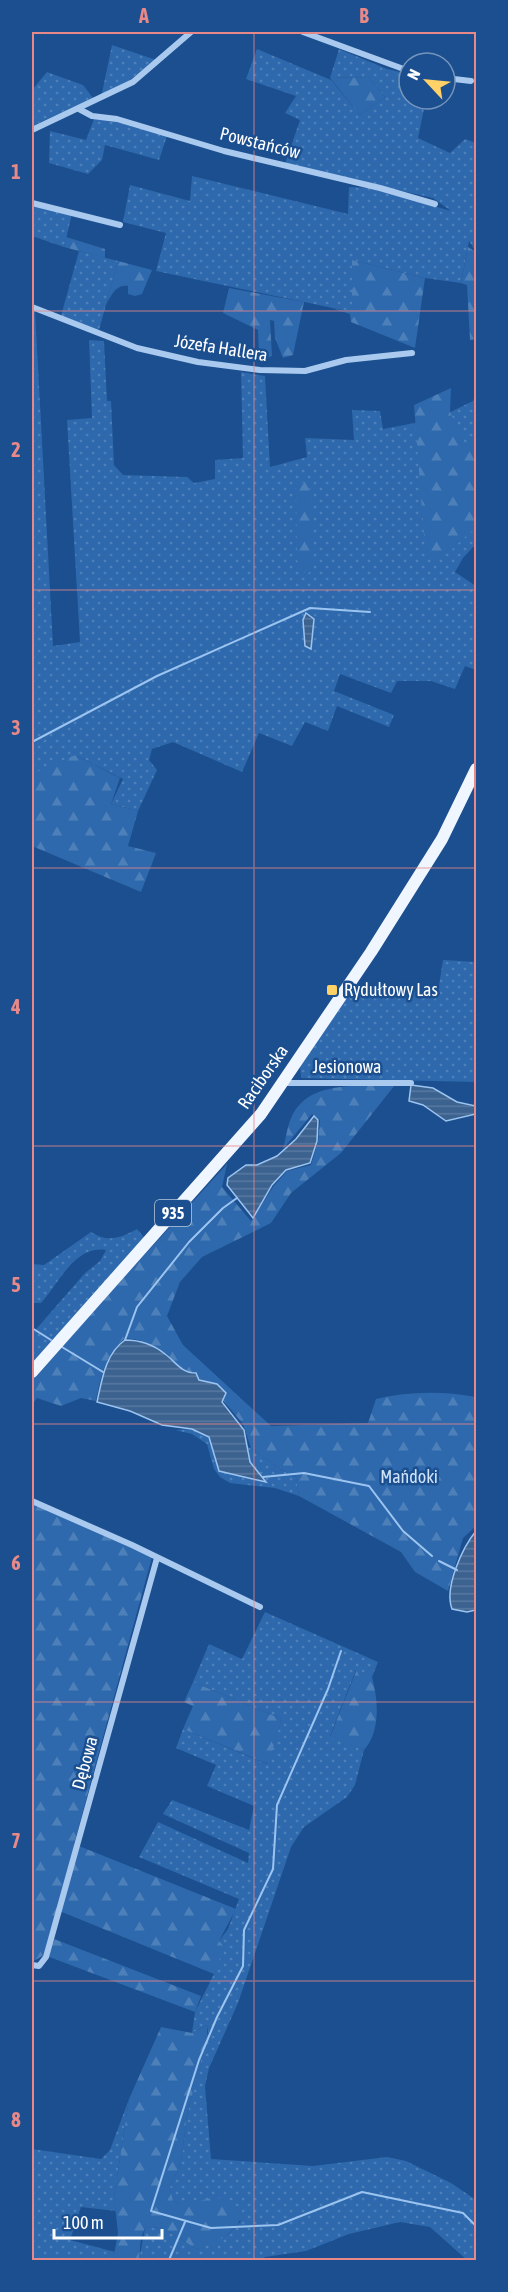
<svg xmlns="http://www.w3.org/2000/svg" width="508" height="2292" font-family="'Asap Condensed',sans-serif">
<defs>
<pattern id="grass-dots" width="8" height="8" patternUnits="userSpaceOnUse" patternTransform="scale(1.5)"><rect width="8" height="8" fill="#2e69ad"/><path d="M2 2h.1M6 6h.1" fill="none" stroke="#4d80b9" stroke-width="1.8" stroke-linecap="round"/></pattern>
<pattern id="forest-firs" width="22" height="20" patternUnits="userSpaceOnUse" patternTransform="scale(1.5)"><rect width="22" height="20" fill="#2e69ad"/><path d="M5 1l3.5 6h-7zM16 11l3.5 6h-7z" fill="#4d80b9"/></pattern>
<pattern id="water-rules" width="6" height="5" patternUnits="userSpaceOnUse" patternTransform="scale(1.5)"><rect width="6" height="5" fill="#3c6290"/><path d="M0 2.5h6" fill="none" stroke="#597aa1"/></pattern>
</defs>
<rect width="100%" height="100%" fill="#1b4f8f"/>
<g fill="url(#grass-dots)">
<polygon points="112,45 156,60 131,79 95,99 102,93"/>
<polygon points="257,49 331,80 360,115 385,97 368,77 330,78 339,49 387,69 409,74 409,99 426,99 418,138 450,153 465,139 476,143 476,252 469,241 461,283 425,278 352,260 352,312 156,271 166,233 123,222 130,185 190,201 192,176 348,214 349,187 371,188 451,211 433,198 285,164 300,120 285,113 296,96 246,79"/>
<polygon points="47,72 83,85 93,98 32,126 32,90"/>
<polygon points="94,119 116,121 167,136 159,160 105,145 102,160 88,174 49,163 50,131 86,140"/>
<polygon points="32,205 72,214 64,247 32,236"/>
<polygon points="79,251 118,261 99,330 61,316"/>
<polygon points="32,310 35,311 53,646 80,642 67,420 92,418 89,340 104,341 107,401 111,401 114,465 123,475 187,477 194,483 215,479 215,460 243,458 241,372 265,376 270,467 307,457 305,438 354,440 352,410 380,411 383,429 415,423 426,424 473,401 476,393 476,544 463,558 455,572 476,586 476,670 465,666 455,689 431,681 397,681 391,693 340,674 334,691 394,715 389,727 337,706 328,731 305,722 292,746 259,733 242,772 173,742 152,749 149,760 157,770 138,811 111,804 123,779 75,755 32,780"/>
<polygon points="443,960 476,962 476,1082 301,1078 300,1067 354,986 438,992"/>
<path d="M137,1229L148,1242L32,1372V1334L85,1273L100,1261L106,1250C75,1245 59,1283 41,1303H32V1264L44,1265L91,1232C108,1243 120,1238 137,1229Z"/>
<polygon points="192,1429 209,1437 219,1471 265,1481 250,1462 248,1447 251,1448 280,1469 296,1477 299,1496 275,1488 230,1483 220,1477 214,1469 207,1444 192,1434 175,1430"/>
<path d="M265,1612L378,1662L372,1677L356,1670L330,1736L364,1750L355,1785L347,1797L304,1827L291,1847L238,2003L209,2068L205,2086L211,2159L313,2166L387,2157L406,2161L451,2183L476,2200V2260H467L430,2227L400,2222L349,2234L306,2251L265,2257L262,2260H139L145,2228C160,2223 182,2240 196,2249L229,2234L241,2221L177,2203L173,2201L170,2187L181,2163L187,2115L208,2032L207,2025L192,2033L195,2012L214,1974L219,1941L228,1929L239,1899L139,1857L158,1822L248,1863L249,1853L163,1814L172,1800L249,1830L254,1806L207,1786L216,1765L176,1748L183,1729L267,1764L282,1719L193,1682L209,1644L242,1659Z"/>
<polygon points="129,2099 114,2197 116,2211 81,2207 70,2240 115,2252 113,2260 32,2260 32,2149 101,2159 110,2150"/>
</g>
<g fill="url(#forest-firs)">
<polygon points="368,77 385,97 360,115 330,78"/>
<polygon points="66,237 105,249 105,258 64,247"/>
<polygon points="468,247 476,252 476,339 470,340 467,285 461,283"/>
<polygon points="352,260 425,278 415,348 351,322 350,314 334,309 352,312"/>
<path d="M118,261L152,270L142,294L135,296L128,294V286C116,284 112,295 106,304Z"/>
<polygon points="229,288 304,302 293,355 283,358 275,338 274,321 270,320 272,356 267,358 259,356 258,330 223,313"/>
<polygon points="451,388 450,412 466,445 476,445 476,527 449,552 426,561 414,405"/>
<polygon points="309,481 314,564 308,574 302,571 297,560 296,484"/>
<polygon points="75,755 120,778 111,804 138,811 128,846 156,853 141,892 32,846 32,774"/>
<path d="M395,1085L341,1153L291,1193L271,1223L202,1257L180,1282L167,1316L183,1345L271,1426L368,1423L376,1399C408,1391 444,1391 476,1397V1526L463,1538L448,1591L415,1572L401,1552L299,1496L296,1477L280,1469L251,1448L243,1424L222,1399L227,1393C215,1380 211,1386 198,1380C169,1364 166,1342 125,1338C105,1355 101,1376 96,1401L81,1398L61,1406L37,1398L32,1405V1379L227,1164L222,1187L251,1221L273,1187L287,1171L311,1165L318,1141L320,1120L312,1114L283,1149C286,1139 287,1126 292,1116C310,1079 360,1087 395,1085Z"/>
<polygon points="32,1503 152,1557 74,1844 236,1909 219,1941 224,1947 214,1974 57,1910 49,1937 201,1996 195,2012 44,1955 32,1962"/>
<path d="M357,1669L372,1677C378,1700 381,1731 364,1750L330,1737Z"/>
<polygon points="193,1682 282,1719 268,1764 183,1729 193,1706 184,1702"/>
<path d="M207,2025V2038L187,2115L181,2163L170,2187L173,2201C196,2213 210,2182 242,2210C240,2233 216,2243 196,2249C182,2240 160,2223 145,2228L141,2238L139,2260H113L118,2233L114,2197L129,2099L161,2027L192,2033Z"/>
</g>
<g fill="url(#water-rules)" stroke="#9cc4f0" stroke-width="1.5">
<polygon points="306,613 314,619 311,649 305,646 303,620"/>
<polygon points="411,1085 433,1088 457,1102 476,1106 476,1114 446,1121 423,1105 409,1101"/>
<polygon points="314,1116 318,1120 317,1141 310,1163 286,1170 272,1185 253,1218 227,1185 228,1178 246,1165 257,1165 277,1156 296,1139"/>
<path d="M125,1340C139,1340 154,1345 165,1354C176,1362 181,1373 196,1373L199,1380L217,1384L226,1393L222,1402L244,1430L250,1462L266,1482L219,1471L209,1437L192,1429L162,1425L130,1411L97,1402C102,1380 105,1354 125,1340Z"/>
<path d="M476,1531V1610L467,1612L452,1609C444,1588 462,1548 476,1531Z"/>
</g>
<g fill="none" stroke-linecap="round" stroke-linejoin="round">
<g stroke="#9cc4f0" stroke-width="2">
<polyline points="32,742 157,676 310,608 370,612"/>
<polyline points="32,1328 51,1340"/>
<polyline points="125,1340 137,1307 189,1242 223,1208 237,1198"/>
<polyline points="62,1347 103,1372"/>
<polyline points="263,1477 304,1473 369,1486 403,1531 432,1556"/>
<polyline points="439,1561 457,1570"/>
<polyline points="341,1651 328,1689 277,1805 273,1869 244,1930 243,1966 217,2017 199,2060 151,2211 211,2228 278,2225 362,2192 463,2213 476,2226"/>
<polyline points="169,2260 185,2222"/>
</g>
<g stroke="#a9c9ee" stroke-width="6">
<polyline points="303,32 409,71"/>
<polyline points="445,78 471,81"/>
<polyline points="79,109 92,116 117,119 224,151 380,188 435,204"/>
<polyline points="32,130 133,82 191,32"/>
<polyline points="32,203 120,225"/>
<polyline points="32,307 137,348 198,362 260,370 305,371 346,360 412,353"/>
<polyline points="283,1083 411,1083"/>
<polyline points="32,1501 132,1545 260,1607"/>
<polyline points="32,1965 39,1966 46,1957 157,1558"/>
</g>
<polyline stroke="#f0f6ff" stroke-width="12" points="32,1372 261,1114 371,952 442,839 476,769"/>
</g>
<path fill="none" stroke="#e88989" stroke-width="1.5" stroke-opacity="0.55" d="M254,32V2260M32,311H476M32,590H476M32,868H476M32,1146H476M32,1424H476M32,1702H476M32,1981H476"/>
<rect fill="#ffd166" stroke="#1b4f8f" stroke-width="2" x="326" y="984" width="12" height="12" rx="3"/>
<g text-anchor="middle" stroke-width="5" stroke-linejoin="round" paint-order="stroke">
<rect fill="#1b4f8f" stroke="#bbcadd" stroke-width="1.5" x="155" y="1200" width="36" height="26" rx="4.5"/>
<g font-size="16" font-weight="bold" fill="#fff">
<text x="173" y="1219">935</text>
</g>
<g font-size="18" fill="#fff" stroke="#1b4f8f">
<text transform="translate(260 143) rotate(14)" y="6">Powstańców</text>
<text transform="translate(221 348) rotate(9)" y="6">Józefa Hallera</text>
<text x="347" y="1073">Jesionowa</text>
<text transform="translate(263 1077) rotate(-55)" y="6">Raciborska</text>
<text transform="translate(85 1763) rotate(-75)" y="6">Dębowa</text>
</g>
<g font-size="18" fill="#fff" stroke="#1b4f8f" text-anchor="start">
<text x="344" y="996">Rydułtowy Las</text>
</g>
<g font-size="18" fill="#cfe3fa" stroke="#1b4f8f">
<text x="409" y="1483">Mańdoki</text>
</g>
</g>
<rect width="508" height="2292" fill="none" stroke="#1b4f8f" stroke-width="66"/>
<g transform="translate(427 81) rotate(296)"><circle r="28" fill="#1b4f8f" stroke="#7695bc" stroke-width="1.5"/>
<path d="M0-4.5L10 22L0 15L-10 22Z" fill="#ffd166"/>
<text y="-9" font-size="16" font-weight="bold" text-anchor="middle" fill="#ffffff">N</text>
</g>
<path d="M54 2229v9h108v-9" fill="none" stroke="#ffffff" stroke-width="3"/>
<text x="63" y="2229" font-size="18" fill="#ffffff" stroke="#1b4f8f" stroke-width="4.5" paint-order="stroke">100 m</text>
<rect x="33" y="33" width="442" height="2226" fill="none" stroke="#e88989" stroke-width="2"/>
<g font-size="20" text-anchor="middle" font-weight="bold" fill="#e88989">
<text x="144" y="23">A</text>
<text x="364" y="23">B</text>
<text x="16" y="179">1</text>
<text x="16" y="457">2</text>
<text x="16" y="735">3</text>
<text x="16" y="1014">4</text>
<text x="16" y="1292">5</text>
<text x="16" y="1570">6</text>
<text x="16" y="1848">7</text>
<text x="16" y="2127">8</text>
</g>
</svg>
